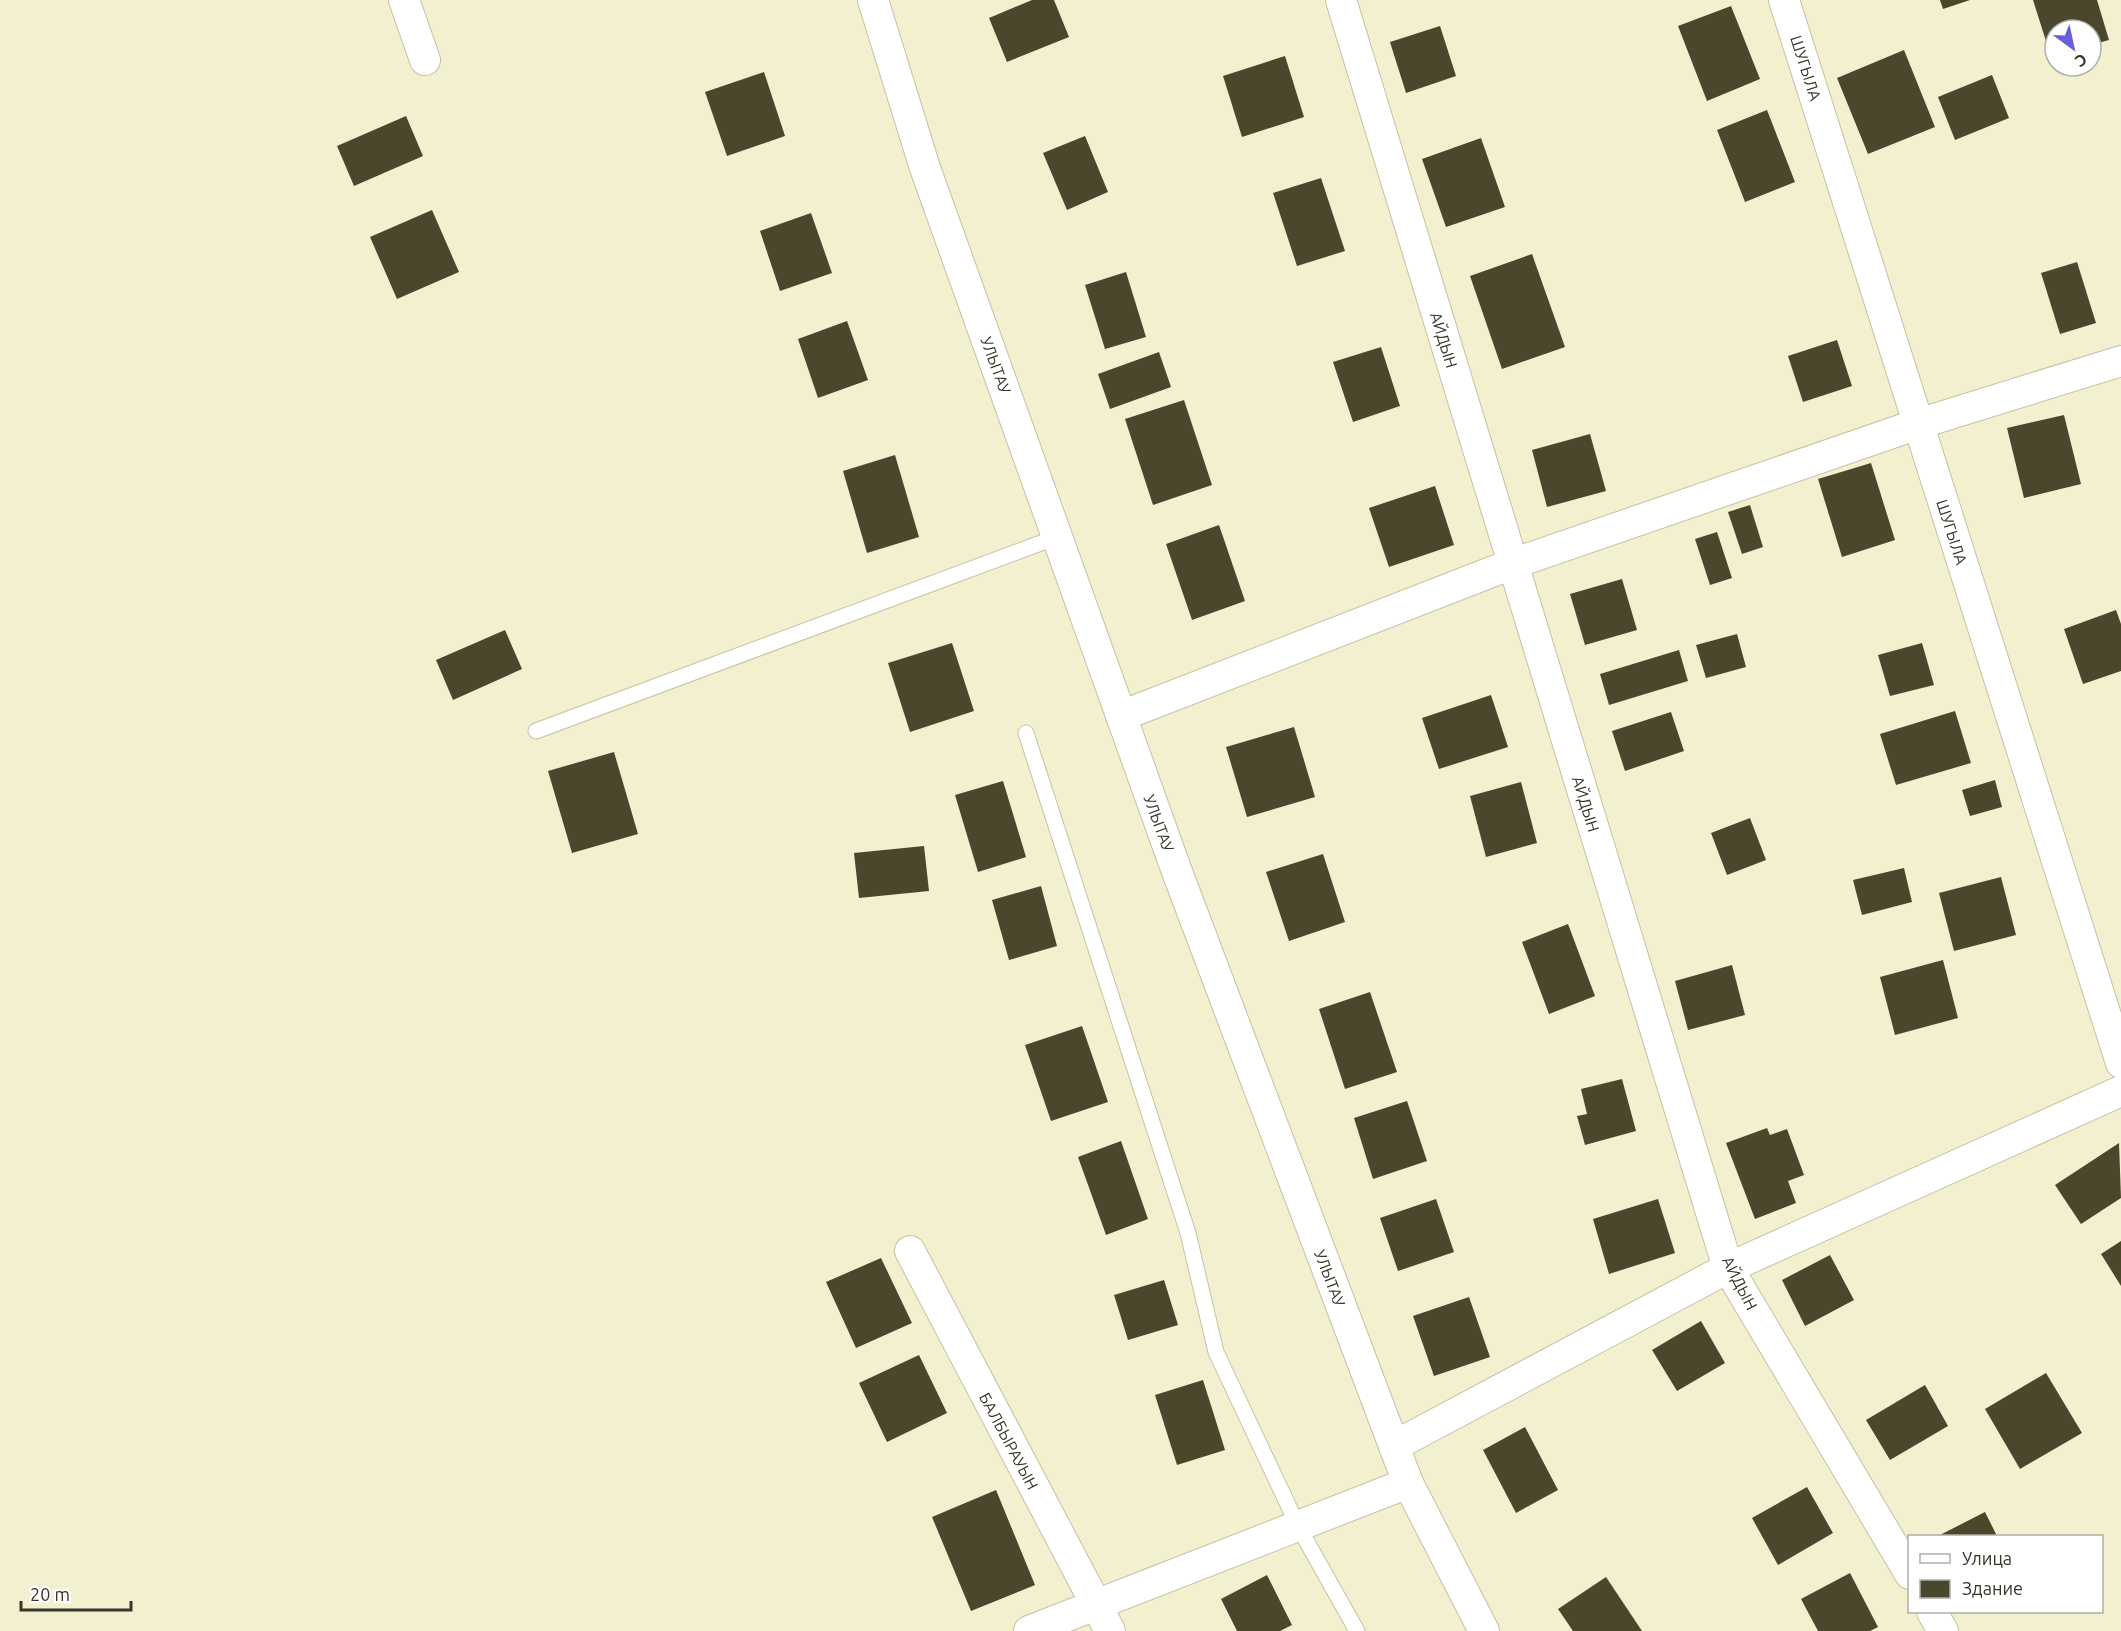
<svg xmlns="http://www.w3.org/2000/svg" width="2121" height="1631" font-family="Ubuntu,sans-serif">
<rect width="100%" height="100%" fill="#f3f0d0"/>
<g fill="#4a472c">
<polygon points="1032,0 1054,0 1069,37 1007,62 989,18"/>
<polygon points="1940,0 1970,0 1943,9"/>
<polygon points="2033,0 2097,0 2109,40 2091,45 2091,30 2055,30 2055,56 2051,57"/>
<polygon points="1731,6 1760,79 1707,101 1678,26"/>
<polygon points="1440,26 1456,76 1406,93 1390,42"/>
<polygon points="1904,50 1935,127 1868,154 1837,78"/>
<polygon points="1285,56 1304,117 1242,137 1223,76"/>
<polygon points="764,72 785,136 727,156 705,92"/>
<polygon points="1992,75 2009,118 1955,140 1938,97"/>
<polygon points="1767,110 1795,182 1745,202 1717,130"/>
<polygon points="406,116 423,156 354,186 337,146"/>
<polygon points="1085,136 1108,192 1067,210 1043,153"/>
<polygon points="1481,138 1505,207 1446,227 1422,159"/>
<polygon points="1321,178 1345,251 1297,266 1273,193"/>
<polygon points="432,210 459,272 397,299 370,237"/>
<polygon points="811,213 832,273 780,291 760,231"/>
<polygon points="1532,254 1565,347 1502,369 1470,276"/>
<polygon points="2077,262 2096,323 2060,334 2041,273"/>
<polygon points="1126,272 1146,337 1105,349 1085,285"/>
<polygon points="847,321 868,380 818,398 798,339"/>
<polygon points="1837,340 1852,386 1803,402 1788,356"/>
<polygon points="1381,347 1400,406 1353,422 1333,362"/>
<polygon points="1159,352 1171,387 1110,409 1098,374"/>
<polygon points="1184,400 1212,485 1153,505 1125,419"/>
<polygon points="2064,415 2081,484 2024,498 2007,428"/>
<polygon points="1590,434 1606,491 1547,507 1532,450"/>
<polygon points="895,455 919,537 867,553 843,471"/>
<polygon points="1871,463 1895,540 1842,557 1818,479"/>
<polygon points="1435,486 1454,545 1389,567 1369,508"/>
<polygon points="1750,505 1763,547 1742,554 1728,512"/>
<polygon points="1219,525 1245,601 1192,620 1166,544"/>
<polygon points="1717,532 1732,578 1710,585 1695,539"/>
<polygon points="1622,579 1637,630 1585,645 1570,594"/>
<polygon points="2116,610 2121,624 2121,671 2083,684 2064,629"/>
<polygon points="505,630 522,669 453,700 436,660"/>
<polygon points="1737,634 1746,667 1706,678 1696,645"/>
<polygon points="952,643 974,711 910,732 888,663"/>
<polygon points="1922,643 1934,685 1890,696 1878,655"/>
<polygon points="1679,650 1688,681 1609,705 1600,674"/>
<polygon points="1491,695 1508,747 1439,769 1422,718"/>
<polygon points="1955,711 1971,763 1896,785 1880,734"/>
<polygon points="1671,712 1684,751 1625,771 1612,731"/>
<polygon points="1294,727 1315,797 1247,817 1226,747"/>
<polygon points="614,752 638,834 572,853 548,771"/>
<polygon points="1995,780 2002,807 1970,816 1962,790"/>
<polygon points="1003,781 1026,857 978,872 955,795"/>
<polygon points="1521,782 1537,843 1486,857 1470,796"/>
<polygon points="1750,818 1766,860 1727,875 1711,833"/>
<polygon points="924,846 929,891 859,898 854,853"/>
<polygon points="1323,854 1345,922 1289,941 1266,872"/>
<polygon points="1904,868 1912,902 1862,915 1853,880"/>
<polygon points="2001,877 2016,935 1954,951 1939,893"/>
<polygon points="1041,886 1057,946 1009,960 992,900"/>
<polygon points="1568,924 1595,996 1549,1014 1522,942"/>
<polygon points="1943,960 1958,1018 1895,1035 1880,977"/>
<polygon points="1732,965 1745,1015 1688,1030 1675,981"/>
<polygon points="1370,992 1397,1072 1345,1089 1319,1009"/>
<polygon points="1082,1026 1108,1102 1051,1121 1025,1045"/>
<polygon points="1622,1079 1636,1131 1585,1145 1577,1116 1587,1114 1581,1089"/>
<polygon points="1407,1101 1427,1161 1373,1179 1354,1118"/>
<polygon points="1767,1128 1770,1135 1787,1129 1804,1175 1788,1181 1796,1203 1755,1219 1726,1143"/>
<polygon points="1121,1141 1148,1219 1106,1235 1078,1157"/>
<polygon points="2119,1143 2121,1198 2081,1224 2055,1185"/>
<polygon points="1436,1199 1454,1252 1398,1271 1380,1218"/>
<polygon points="1658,1199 1675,1253 1609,1274 1593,1219"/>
<polygon points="2121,1241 2121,1286 2101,1254"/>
<polygon points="1830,1255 1854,1300 1805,1326 1782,1280"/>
<polygon points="881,1258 912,1323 856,1348 826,1282"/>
<polygon points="1164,1280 1178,1325 1128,1340 1114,1295"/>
<polygon points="1469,1297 1490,1357 1434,1376 1413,1316"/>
<polygon points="1701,1321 1725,1363 1677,1391 1652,1350"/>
<polygon points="919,1355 947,1413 887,1442 859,1383"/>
<polygon points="2046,1373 2082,1433 2020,1469 1985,1409"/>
<polygon points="1203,1380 1225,1450 1177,1465 1155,1395"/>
<polygon points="1925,1385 1948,1426 1890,1460 1866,1420"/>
<polygon points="1525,1427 1558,1490 1516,1513 1483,1450"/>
<polygon points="1807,1487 1833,1533 1778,1565 1752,1518"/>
<polygon points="996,1490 1035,1585 971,1611 932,1517"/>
<polygon points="1985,1512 1997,1536 1938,1536"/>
<polygon points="1850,1573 1878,1627 1870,1631 1818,1631 1801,1599"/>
<polygon points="1267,1575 1292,1625 1280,1631 1237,1631 1221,1599"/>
<polygon points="1606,1577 1642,1631 1573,1631 1558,1609"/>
</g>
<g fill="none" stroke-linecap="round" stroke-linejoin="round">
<defs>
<g id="lane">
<polyline points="536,731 1057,537"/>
<polyline points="1026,733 1188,1233 1216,1352 1298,1526 1357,1631"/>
</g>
<g id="street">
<polyline points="404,0 425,60"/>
<polyline points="873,0 925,168 1176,869 1408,1483 1484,1631"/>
<polyline points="1341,0 1728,1268 1910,1574"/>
<polyline points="1784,0 2121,1063"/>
<polyline points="1121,716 1512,564 1918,424 2121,361"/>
<polyline points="910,1251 1110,1631"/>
<polyline points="1394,1446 1728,1268 2121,1091"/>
<polyline points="1932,1612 1943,1631"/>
<polyline points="1029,1631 1408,1483"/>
</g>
</defs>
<use href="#lane" stroke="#c5c1a3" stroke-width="17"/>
<use href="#street" stroke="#c5c1a3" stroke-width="32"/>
<use href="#lane" stroke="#fff" stroke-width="15"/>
<use href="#street" stroke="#fff" stroke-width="30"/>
</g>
<g text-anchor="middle" stroke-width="6" stroke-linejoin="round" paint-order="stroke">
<g font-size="16" fill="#373629" stroke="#fff">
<text transform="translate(1806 68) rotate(72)" y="6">ШУГЫЛА</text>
<text transform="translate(1444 340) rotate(73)" y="6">АЙДЫН</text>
<text transform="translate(996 365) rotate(70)" y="6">УЛЫТАУ</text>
<text transform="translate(1952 532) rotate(72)" y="6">ШУГЫЛА</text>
<text transform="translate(1586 804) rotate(73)" y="6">АЙДЫН</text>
<text transform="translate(1159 823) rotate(70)" y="6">УЛЫТАУ</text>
<text transform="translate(1330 1278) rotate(69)" y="6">УЛЫТАУ</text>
<text transform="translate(1740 1283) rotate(63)" y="6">АЙДЫН</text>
<text transform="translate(1009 1441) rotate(62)" y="6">БАЛБЫРАУЫН</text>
</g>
</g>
<rect x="1908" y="1535" width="195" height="78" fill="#ffffff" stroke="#afafa9" stroke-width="1.5"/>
<rect x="1920" y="1554" width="30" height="9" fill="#ffffff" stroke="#afafa9" stroke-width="1.5"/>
<text x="1962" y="1565" font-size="18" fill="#373629">Улица</text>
<rect x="1920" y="1580" width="30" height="18" fill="#4a472c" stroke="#afafa9" stroke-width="1.5"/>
<text x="1962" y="1595" font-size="18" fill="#373629">Здание</text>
<g transform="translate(2073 48) rotate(147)"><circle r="28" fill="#ffffff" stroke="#afafa9" stroke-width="1.5"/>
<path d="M0-4.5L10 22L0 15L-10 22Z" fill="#6860d9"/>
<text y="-9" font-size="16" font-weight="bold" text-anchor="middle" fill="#373629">С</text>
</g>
<path d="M21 1601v9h110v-9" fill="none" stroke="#373629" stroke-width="3"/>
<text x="30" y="1601" font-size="18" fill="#373629" stroke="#ffffff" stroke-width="4.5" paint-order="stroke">20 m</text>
</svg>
